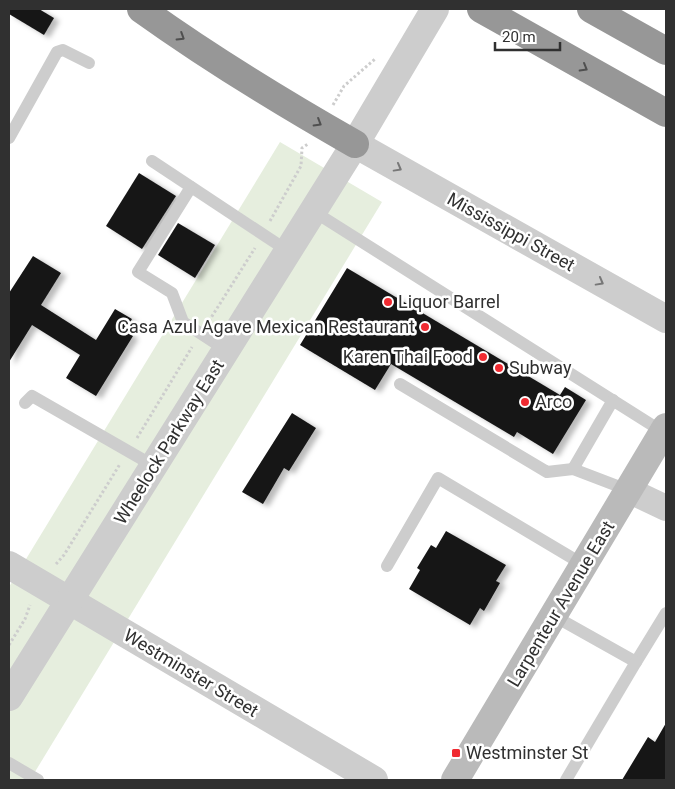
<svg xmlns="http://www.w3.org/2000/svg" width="675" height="789" font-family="Roboto,sans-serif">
<defs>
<filter id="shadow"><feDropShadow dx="5.5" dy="3" stdDeviation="2.5" flood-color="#0004"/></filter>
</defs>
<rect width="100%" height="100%" fill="#fff"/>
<polygon fill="#e6eede" points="280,142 382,202 30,780 9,780 9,587"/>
<g fill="#171717" filter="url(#shadow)">
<polygon points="9,9 39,9 54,18 44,35 9,14"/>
<polygon points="139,173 176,196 142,249 106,226"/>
<polygon points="178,223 215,245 195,278 158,255"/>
<polygon points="33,256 61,273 41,305 96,340 115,309 132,319 125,330 133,336 96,396 66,378 80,355 32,325 9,362 9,293"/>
<polygon points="347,268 560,395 565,387 586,400 553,454 517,432 514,437 391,364 375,390 300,345"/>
<polygon points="292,413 316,428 289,471 284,468 263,504 242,492"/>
<polygon points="446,531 506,565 496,581 500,583 484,611 480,608 470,625 409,589 420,570 417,568 431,545 436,548"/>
<polygon points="666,723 666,780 622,780 648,737 655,742"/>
</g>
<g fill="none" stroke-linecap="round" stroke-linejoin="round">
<g stroke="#cdcdcd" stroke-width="3" stroke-dasharray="2.5 2.5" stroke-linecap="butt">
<polyline points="333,105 344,86 375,59"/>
<polyline points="270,221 301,166 302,148 308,144"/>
<polyline points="209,321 255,248"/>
<polyline points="137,438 192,347"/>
<polyline points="56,564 64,555 120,464"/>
<polyline points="9,645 25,619 30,605"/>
</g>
<g stroke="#cdcdcd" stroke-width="12">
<polyline points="9,138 57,52 63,50 89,63"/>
<polyline points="152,161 288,251"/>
<polyline points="191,187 138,272 172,293 183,322 226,350"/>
<polyline points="313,211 663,432"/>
<polyline points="400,384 547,472 573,469 628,490"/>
<polyline points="25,403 32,396 154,466"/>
<polyline points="573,469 613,400"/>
<polyline points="387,566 438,478 584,565"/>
<polyline points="554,616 636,662 666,613"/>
<polyline points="9,763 38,780"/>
<polyline points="566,780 636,662"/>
</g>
<polyline stroke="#cdcdcd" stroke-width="26" points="628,490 666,508"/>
<g stroke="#cdcdcd" stroke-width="28">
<polyline points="355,144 666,319"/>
<polyline points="9,565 374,780"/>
<polyline points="9,697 355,144 435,9"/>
</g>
<polyline stroke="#bababa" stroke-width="28" points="455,780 666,427"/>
<g stroke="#979797" stroke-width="28">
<path d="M141,9C208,57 283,103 355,144"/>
<polyline points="481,9 666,113"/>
<polyline points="591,9 666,51"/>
</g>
</g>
<defs><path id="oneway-chevron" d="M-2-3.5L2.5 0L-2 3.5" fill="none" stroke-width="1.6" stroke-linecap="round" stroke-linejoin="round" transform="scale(1.25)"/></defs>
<g stroke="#4f4f4f">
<use href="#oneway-chevron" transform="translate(181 37) rotate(32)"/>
<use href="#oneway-chevron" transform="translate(584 68) rotate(30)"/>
<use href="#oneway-chevron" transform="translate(318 123) rotate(31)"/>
</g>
<g stroke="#777">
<use href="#oneway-chevron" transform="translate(398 168) rotate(29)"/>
<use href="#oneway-chevron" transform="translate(600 282) rotate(29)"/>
</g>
<g fill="#f02a31" stroke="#fff" stroke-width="2">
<circle cx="388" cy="302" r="5"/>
<circle cx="425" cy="327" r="5"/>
<circle cx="483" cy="357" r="5"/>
<circle cx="499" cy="368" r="5"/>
<circle cx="525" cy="402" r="5"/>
<rect x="451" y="748" width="10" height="10" rx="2.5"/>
</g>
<g text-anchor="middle" stroke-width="5" stroke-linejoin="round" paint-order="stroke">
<g font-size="18" fill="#303030" stroke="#fff">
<text transform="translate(511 232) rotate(29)" y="6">Mississippi Street</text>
<text transform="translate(169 442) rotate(-58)" y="6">Wheelock Parkway East</text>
<text transform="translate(561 604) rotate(-59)" y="6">Larpenteur Avenue East</text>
<text transform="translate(191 673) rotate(31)" y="6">Westminster Street</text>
</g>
<g font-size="18" fill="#303030" stroke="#fff" text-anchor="start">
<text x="398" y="308">Liquor Barrel</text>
<text x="415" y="333" text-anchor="end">Casa Azul Agave Mexican Restaurant</text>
<text x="473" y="363" text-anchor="end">Karen Thai Food</text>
<text x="509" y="374">Subway</text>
<text x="535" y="408">Arco</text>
<text x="466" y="759">Westminster St</text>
</g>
</g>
<rect width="675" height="789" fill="none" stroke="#303030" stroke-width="20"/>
<path d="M495 42v8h65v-8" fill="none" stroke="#303030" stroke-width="2.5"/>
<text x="502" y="42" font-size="15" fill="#303030" stroke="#ffffff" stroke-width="4" paint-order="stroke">20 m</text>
</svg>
